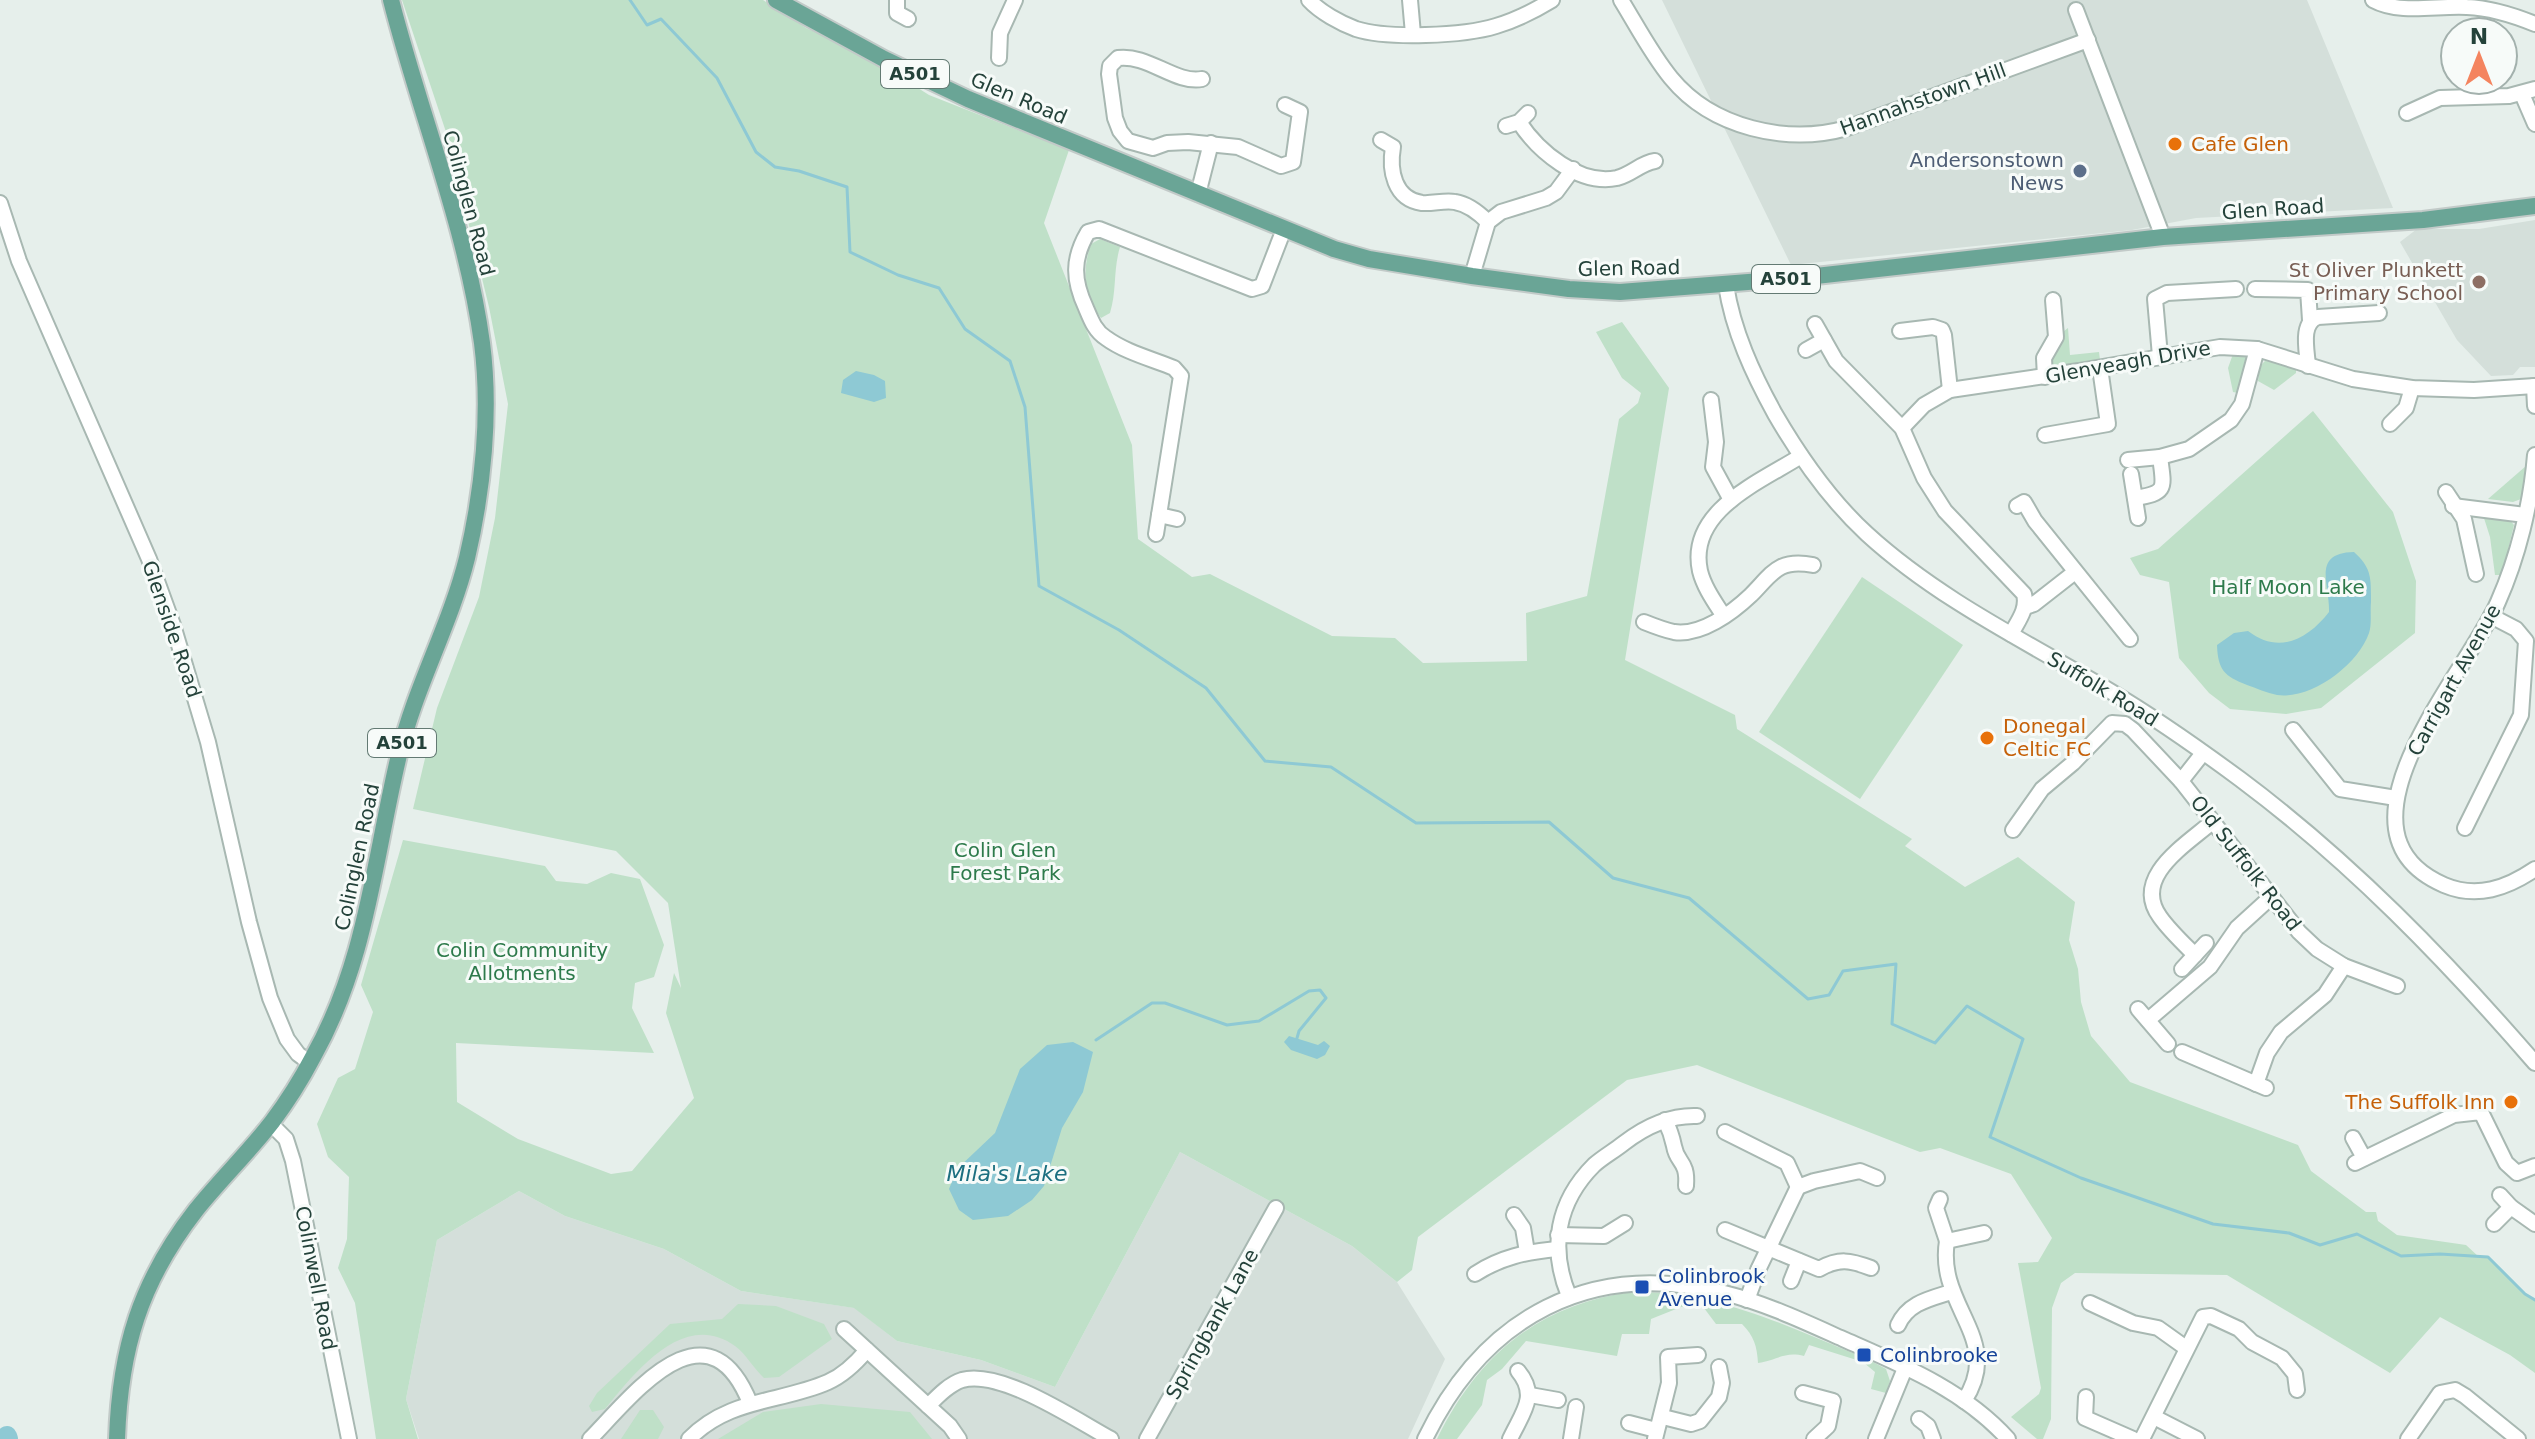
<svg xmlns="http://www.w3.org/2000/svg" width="2535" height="1439" font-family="'DejaVu Sans',sans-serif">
<rect width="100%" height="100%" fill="#e6efeb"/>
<g fill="#d4dfda">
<polygon points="1662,0 2307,0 2393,208 2196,218 2132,230 1791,265"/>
<polygon points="2535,220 2535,367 2520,367 2513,375 2491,376 2457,340 2400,242 2417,229 2479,229"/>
<polygon points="1180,1152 1352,1246 1397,1282 1445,1359 1408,1439 419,1439 406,1399 437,1240 519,1191 565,1216 664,1249 741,1291 855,1308 897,1341 981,1360 1055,1387"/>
</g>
<g fill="#bfe0c8">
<polygon points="402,0 763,0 806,28 866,55 929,95 1069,150 1044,223 1132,445 1138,539 1192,577 1210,574 1332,636 1395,638 1423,663 1527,661 1526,613 1587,596 1619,419 1638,403 1641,393 1622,378 1596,332 1622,322 1669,388 1625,660 1735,715 1737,729 1912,839 1905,846 1965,887 2018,857 2075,902 2069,940 2078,969 2081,1002 2091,1036 2130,1082 2298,1145 2311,1171 2366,1212 2376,1212 2378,1221 2397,1235 2466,1245 2479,1257 2488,1257 2525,1294 2535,1300 2535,1373 2510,1355 2440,1317 2390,1373 2227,1275 2075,1273 2061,1283 2052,1308 2051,1419 2043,1439 2037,1439 2011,1417 2039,1394 2041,1388 2018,1263 2038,1262 2052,1238 2011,1174 1940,1148 1920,1152 1697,1065 1627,1080 1418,1237 1412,1270 1397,1282 1352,1246 1180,1152 1055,1387 981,1360 897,1341 854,1308 741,1291 664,1249 565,1216 519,1191 437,1240 406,1399 418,1439 376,1439 355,1303 338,1268 347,1239 349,1177 328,1157 317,1124 338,1078 355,1069 373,1012 361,985 403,840 545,866 556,881 587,884 611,873 640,879 664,945 654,977 635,983 632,1008 654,1053 456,1043 457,1102 518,1139 611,1174 632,1171 694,1098 666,1013 674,973 681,988 668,903 616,851 413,809 437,708 479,597 495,518 508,404 489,307 447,135"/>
<path d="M1100,239L1120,247C1113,270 1117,290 1110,313L1101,318C1083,295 1082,270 1091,244Z"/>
<path d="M2068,328L2070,355L2099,352L2100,360L2052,368L2050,366C2051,352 2056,336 2068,328Z"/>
<polygon points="2233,354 2246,356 2238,393 2233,392 2228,368"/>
<polygon points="2265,361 2275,362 2296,370 2296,373 2274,390 2258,381 2260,366"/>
<polygon points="2313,411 2393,512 2416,581 2415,633 2321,708 2286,714 2230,709 2209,693 2179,658 2169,582 2140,575 2130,558 2158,549"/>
<polygon points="2526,466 2521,499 2513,502 2488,499"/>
<polygon points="2483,515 2508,518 2514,525 2502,575 2495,575 2490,537"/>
<polygon points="1862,577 1963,645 1860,799 1759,732"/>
<path d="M1631,1292C1700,1290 1762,1315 1824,1341C1845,1350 1867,1358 1886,1369L1890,1381L1886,1393L1871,1389L1875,1372L1863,1362L1809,1345L1804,1356C1785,1351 1778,1360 1758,1363C1757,1346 1754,1336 1742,1324H1716L1704,1308L1681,1307L1651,1319L1649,1334H1622L1617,1356L1526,1341L1502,1369L1487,1380L1482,1405L1457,1439H1437C1478,1355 1538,1305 1631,1292Z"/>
<path d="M738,1304L776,1306L824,1324L832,1339L779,1377L764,1378C754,1369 746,1354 735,1346C683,1309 635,1373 605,1409L592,1412L589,1406L597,1393L670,1324L722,1319Z"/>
<polygon points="821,1404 910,1412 932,1439 718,1439 763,1412"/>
<polygon points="640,1410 653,1410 664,1427 658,1439 621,1439"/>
</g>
<g fill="#8ec9d4">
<polygon points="856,371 874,375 885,381 886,398 874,402 841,393 843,380"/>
<path d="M2354,552C2372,568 2371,579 2371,602C2370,612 2372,624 2369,633C2358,665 2311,700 2277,695C2267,693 2256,688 2247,685C2224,676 2218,670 2217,645L2234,633L2248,631C2279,655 2308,639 2329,612C2330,584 2311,553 2354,552Z"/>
<polygon points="1289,1036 1318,1045 1324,1041 1330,1046 1325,1055 1317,1059 1291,1050 1284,1042"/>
<polygon points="1073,1042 1093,1052 1083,1092 1062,1128 1044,1186 1032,1200 1008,1216 973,1220 959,1210 949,1189 957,1169 995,1133 1020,1069 1047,1045"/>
</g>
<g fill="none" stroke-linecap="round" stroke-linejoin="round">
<g stroke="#8ec9d4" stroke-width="3">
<polyline points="630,0 647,25 661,19 717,78 756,152 775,167 799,171 847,187 850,252 898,275 939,288 965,329 1010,361 1025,407 1039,586 1119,630 1206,688 1265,761 1331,767 1416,823 1549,822 1613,878 1689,898 1808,999 1829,995 1843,971 1896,964 1892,1024 1935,1043 1967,1006 2023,1039 1990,1137 2081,1178 2213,1224 2289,1233 2320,1245 2357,1234 2401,1256 2440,1254 2488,1257 2525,1294 2535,1300"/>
<polyline points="1096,1040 1152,1003 1165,1003 1227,1025 1259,1021 1309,991 1320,990 1326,998 1299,1031 1297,1038"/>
</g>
<polyline stroke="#8ec9d4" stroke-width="20" points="7,1436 8,1439"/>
<defs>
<g id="minor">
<polyline points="897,0 897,13 908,19"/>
<path d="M1309,0C1320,12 1340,23 1356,29C1387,39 1464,36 1496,26C1516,20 1534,11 1552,0"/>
<polyline points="1410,0 1413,34"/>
<path d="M1621,0C1637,26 1652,55 1671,78C1712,128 1787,145 1847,128L2088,40"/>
<path d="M2373,0C2401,15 2437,5 2467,7C2491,8 2513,15 2535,24"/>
<polyline points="2076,10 2163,237"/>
<polyline points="999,58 1000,33 1015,0"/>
<path d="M1202,79C1175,84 1148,54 1118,58L1110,66L1109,74L1115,118L1120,131L1128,141L1153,148L1167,143L1188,142L1238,147L1281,166L1293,162L1300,112L1285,105"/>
<polyline points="2522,94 2535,124"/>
<polyline points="2407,113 2440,98 2509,96 2535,89"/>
<path d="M1519,122C1538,151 1579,186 1617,178C1632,174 1641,163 1655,161"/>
<polyline points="1506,126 1519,122 1528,113"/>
<path d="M1381,140L1393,147C1389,170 1394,199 1422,203C1433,204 1444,200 1455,202C1468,204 1479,213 1488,222"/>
<polyline points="1198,194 1211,143"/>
<polyline points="0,203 19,261 149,559 173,625 208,742 249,922 270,998 287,1039 298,1054 310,1063"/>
<polyline points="1472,276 1488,222 1501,212 1546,198 1556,192 1573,169"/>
<path d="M1726,285C1733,331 1753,374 1775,414C1800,457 1830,500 1867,534C1938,599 2027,642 2110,691C2154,717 2198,748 2240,779C2350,861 2445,959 2535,1063"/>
<polyline points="2255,289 2308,290 2310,320"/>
<path d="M1815,324L1836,361L1902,428L1924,478L1945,511L2024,594C2028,609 2018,621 2011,634"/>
<polyline points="1900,331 1933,327 1942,330 1944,335 1950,390"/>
<polyline points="1806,350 1824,340"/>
<polyline points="2160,356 2155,299 2167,293 2236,289"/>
<path d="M2308,366C2307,350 2300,323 2318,317L2379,313"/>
<polyline points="2045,377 2044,358 2056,337 2053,300"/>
<polyline points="2534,386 2535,406"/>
<polyline points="1711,400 1716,442 1713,467 1731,500"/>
<polyline points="2390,424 2406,408 2412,388"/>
<polyline points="1902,428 1924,405 1950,390 2079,371 2220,347 2257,349 2353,379 2412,388 2474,390 2535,386"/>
<polyline points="2045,435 2108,424 2100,368"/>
<path d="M2535,455C2531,504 2518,557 2498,602C2468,672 2320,831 2444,885C2477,899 2507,888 2535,869"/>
<polyline points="2128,460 2160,457 2189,449 2231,420 2242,404 2257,349"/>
<polyline points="2131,474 2138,518"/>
<polyline points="2446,492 2464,519 2476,574"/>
<path d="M2135,498C2168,493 2164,488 2160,457"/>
<polyline points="2017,506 2024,502 2035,521 2130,639"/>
<polyline points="2453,506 2525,515"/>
<polyline points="1159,515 1177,519"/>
<path d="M1156,534L1181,376L1174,368C1152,359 1125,352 1106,338C1095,331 1091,320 1086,308C1073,280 1072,259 1088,232L1099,229L1252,289L1262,286L1284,229"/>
<polyline points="2025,607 2034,604 2075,572"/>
<path d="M1723,615C1714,601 1704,587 1700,571C1687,511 1760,482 1801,456"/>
<path d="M1644,622C1654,626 1664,630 1674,632C1701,636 1732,613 1751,595C1772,574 1778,558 1813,565"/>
<polyline points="2293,730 2340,789 2396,798"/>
<polyline points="2203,753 2181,781 2299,932 2317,949 2344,966 2397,986"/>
<polyline points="2465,828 2521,715 2526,641 2516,629 2491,616"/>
<polyline points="2013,830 2042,789 2073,763 2112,723 2125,724 2133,730 2181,781"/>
<path d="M2195,955C2183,943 2170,931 2160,917C2131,877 2186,845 2212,822"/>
<polyline points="2182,969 2206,943"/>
<polyline points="2138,1009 2168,1044"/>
<polyline points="2148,1020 2210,967 2237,928 2270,898"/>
<polyline points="2182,1052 2266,1088"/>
<polyline points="2256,1084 2267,1053 2281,1032 2325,995 2344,966"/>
<path d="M1665,1120C1670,1130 1672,1136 1674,1146C1677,1164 1688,1160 1686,1186"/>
<polyline points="271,1124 286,1139 293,1161 349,1439"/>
<polyline points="1725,1132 1787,1163 1798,1187 1814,1181 1860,1171 1877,1178"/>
<polyline points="2353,1138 2364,1158"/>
<polyline points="2355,1163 2454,1115 2481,1112 2506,1163 2517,1173 2535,1166"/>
<polyline points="2500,1195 2511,1207 2535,1224"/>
<polyline points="1940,1199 1936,1208 1947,1241 1984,1233"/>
<polyline points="1514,1215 1523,1228 1527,1252"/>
<polyline points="2494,1224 2511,1207"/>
<path d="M1725,1230L1819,1269C1839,1258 1850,1260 1871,1268"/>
<polyline points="1558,1235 1604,1236 1625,1223"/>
<path d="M1947,1241C1936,1307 2005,1339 1964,1401"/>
<path d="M1475,1274C1501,1257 1526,1252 1557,1249"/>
<polyline points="1791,1281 1799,1261"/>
<path d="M1569,1296C1549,1248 1557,1202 1594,1165C1603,1157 1614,1151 1624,1143C1646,1126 1669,1115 1697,1116"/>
<polyline points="1747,1300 1758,1270 1798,1187"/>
<polyline points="2090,1303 2133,1323 2158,1328 2186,1348"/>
<path d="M1898,1325C1908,1303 1929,1299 1951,1292"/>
<polyline points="844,1329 950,1426 959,1439"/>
<polyline points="1803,1393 1833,1401 1828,1426 1814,1439"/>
<polyline points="1530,1395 1558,1400"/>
<polyline points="2086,1397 2085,1418 2133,1439"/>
<path d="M928,1406C937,1397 949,1384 962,1380C1001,1369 1076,1420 1111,1439"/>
<polyline points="1663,1417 1691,1424 1700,1421 1719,1397 1722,1383 1719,1367"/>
<polyline points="2154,1417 2197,1439"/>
<polyline points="1919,1419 1928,1426 1933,1439"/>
<polyline points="1629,1423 1656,1430"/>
<path d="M590,1439C633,1395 707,1297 750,1403"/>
<path d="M689,1439C729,1398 780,1403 828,1382C844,1375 856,1363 867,1350"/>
<polyline points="1147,1439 1276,1208"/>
<path d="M1425,1439C1484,1317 1590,1259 1724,1293C1765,1303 1805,1322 1843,1339C1902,1365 1964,1390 2008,1439"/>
<path d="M1510,1439C1522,1413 1539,1396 1518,1371"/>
<polyline points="1571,1439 1576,1407"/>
<polyline points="1655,1439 1669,1383 1668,1357 1698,1355"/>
<polyline points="1876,1439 1906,1366"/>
<polyline points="2142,1439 2203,1317 2211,1316 2239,1329 2252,1342 2282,1358 2295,1374 2297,1390"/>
<polyline points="2408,1439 2440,1393 2455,1390 2465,1396 2518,1439"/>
</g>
<g id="major">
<polyline points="776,0 884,59 968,99 1334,249 1369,259 1472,276 1569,289 1620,292 1798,278 2163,237 2423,220 2535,206"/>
<path d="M117,1439C120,1349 140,1282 196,1210C220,1180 248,1153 272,1122C287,1102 301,1080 313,1057C367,961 374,859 399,755C415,687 450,626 467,558C483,490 491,412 482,343C466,226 420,114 391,0"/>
</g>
</defs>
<use href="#minor" stroke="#a8b8b2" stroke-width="18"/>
<use href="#major" stroke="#c2cac8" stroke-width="20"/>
<use href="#minor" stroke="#fff" stroke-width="14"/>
<use href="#major" stroke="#6aa596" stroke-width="16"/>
</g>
<g fill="#e8710a" stroke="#f7fbf9" stroke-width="3">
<circle cx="2175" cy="144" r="8"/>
<circle cx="1987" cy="738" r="8"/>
<circle cx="2511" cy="1102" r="8"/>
</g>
<circle fill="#5c6f8a" stroke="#f7fbf9" stroke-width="3" cx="2080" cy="171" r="8"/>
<circle fill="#8d6e63" stroke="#f7fbf9" stroke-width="3" cx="2479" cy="282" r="8"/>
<g fill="#1a4fb4" stroke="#f7fbf9" stroke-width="3">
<rect x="1634" y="1279" width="16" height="16" rx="4"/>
<rect x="1856" y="1347" width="16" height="16" rx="4"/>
</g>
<g text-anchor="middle" stroke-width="6" stroke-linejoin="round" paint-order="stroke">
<g fill="#f7fbf9" stroke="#637a73" stroke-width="2">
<rect x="881" y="60" width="68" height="28" rx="6"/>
<rect x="1752" y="265" width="68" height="28" rx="6"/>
<rect x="368" y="729" width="68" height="28" rx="6"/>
</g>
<g font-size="18" font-weight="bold" fill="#24423a">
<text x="915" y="80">A501</text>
<text x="1786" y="285">A501</text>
<text x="402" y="749">A501</text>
</g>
<g font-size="20" fill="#24423a" stroke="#f7fbf9">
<text transform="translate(1019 98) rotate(23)" y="7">Glen Road</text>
<text transform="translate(1923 99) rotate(-20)" y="7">Hannahstown Hill</text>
<text transform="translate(469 203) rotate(75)" y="7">Colinglen Road</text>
<text transform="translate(2273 209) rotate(-4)" y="7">Glen Road</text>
<text transform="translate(1629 268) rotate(-1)" y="7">Glen Road</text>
<text transform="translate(2128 362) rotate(-10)" y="7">Glenveagh Drive</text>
<text transform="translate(172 629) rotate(71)" y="7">Glenside Road</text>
<text transform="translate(2454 680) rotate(-61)" y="7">Carrigart Avenue</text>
<text transform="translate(2103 689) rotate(31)" y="7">Suffolk Road</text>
<text transform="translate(357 857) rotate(-78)" y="7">Colinglen Road</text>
<text transform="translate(2246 863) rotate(52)" y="7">Old Suffolk Road</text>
<text transform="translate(316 1278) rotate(79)" y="7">Colinwell Road</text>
<text transform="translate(1212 1324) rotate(-61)" y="7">Springbank Lane</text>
</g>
<g font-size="20" fill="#c56008" stroke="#f7fbf9" text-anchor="start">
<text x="2191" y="151">Cafe Glen</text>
<text x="2003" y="733">Donegal<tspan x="2003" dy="23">Celtic FC</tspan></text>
<text x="2495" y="1109" text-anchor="end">The Suffolk Inn</text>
</g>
<g font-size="20" fill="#4e5e75" stroke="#f7fbf9" text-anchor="end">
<text x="2064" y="167">Andersonstown<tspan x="2064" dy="23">News</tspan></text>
</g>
<g font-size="20" fill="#785e54" stroke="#f7fbf9" text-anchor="end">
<text x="2463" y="277">St Oliver Plunkett<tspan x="2463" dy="23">Primary School</tspan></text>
</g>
<g font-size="20" fill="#2d7a4b" stroke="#f7fbf9">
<text x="2288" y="594">Half Moon Lake</text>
<text x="1005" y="857">Colin Glen<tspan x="1005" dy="23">Forest Park</tspan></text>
<text x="522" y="957">Colin Community<tspan x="522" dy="23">Allotments</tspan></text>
</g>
<g font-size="20" fill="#164399" stroke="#f7fbf9" text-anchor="start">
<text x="1658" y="1283">Colinbrook<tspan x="1658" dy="23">Avenue</tspan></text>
<text x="1880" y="1362">Colinbrooke</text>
</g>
<g font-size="22" font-style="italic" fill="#1c6f80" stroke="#f7fbf9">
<text x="1007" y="1181">Mila's Lake</text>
</g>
</g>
<g transform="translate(2479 56)"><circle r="38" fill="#f7fbf9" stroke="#a3b1ad" stroke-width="2"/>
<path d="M0-6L14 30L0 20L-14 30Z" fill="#f4845f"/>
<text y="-12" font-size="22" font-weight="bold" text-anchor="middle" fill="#24423a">N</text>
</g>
</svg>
